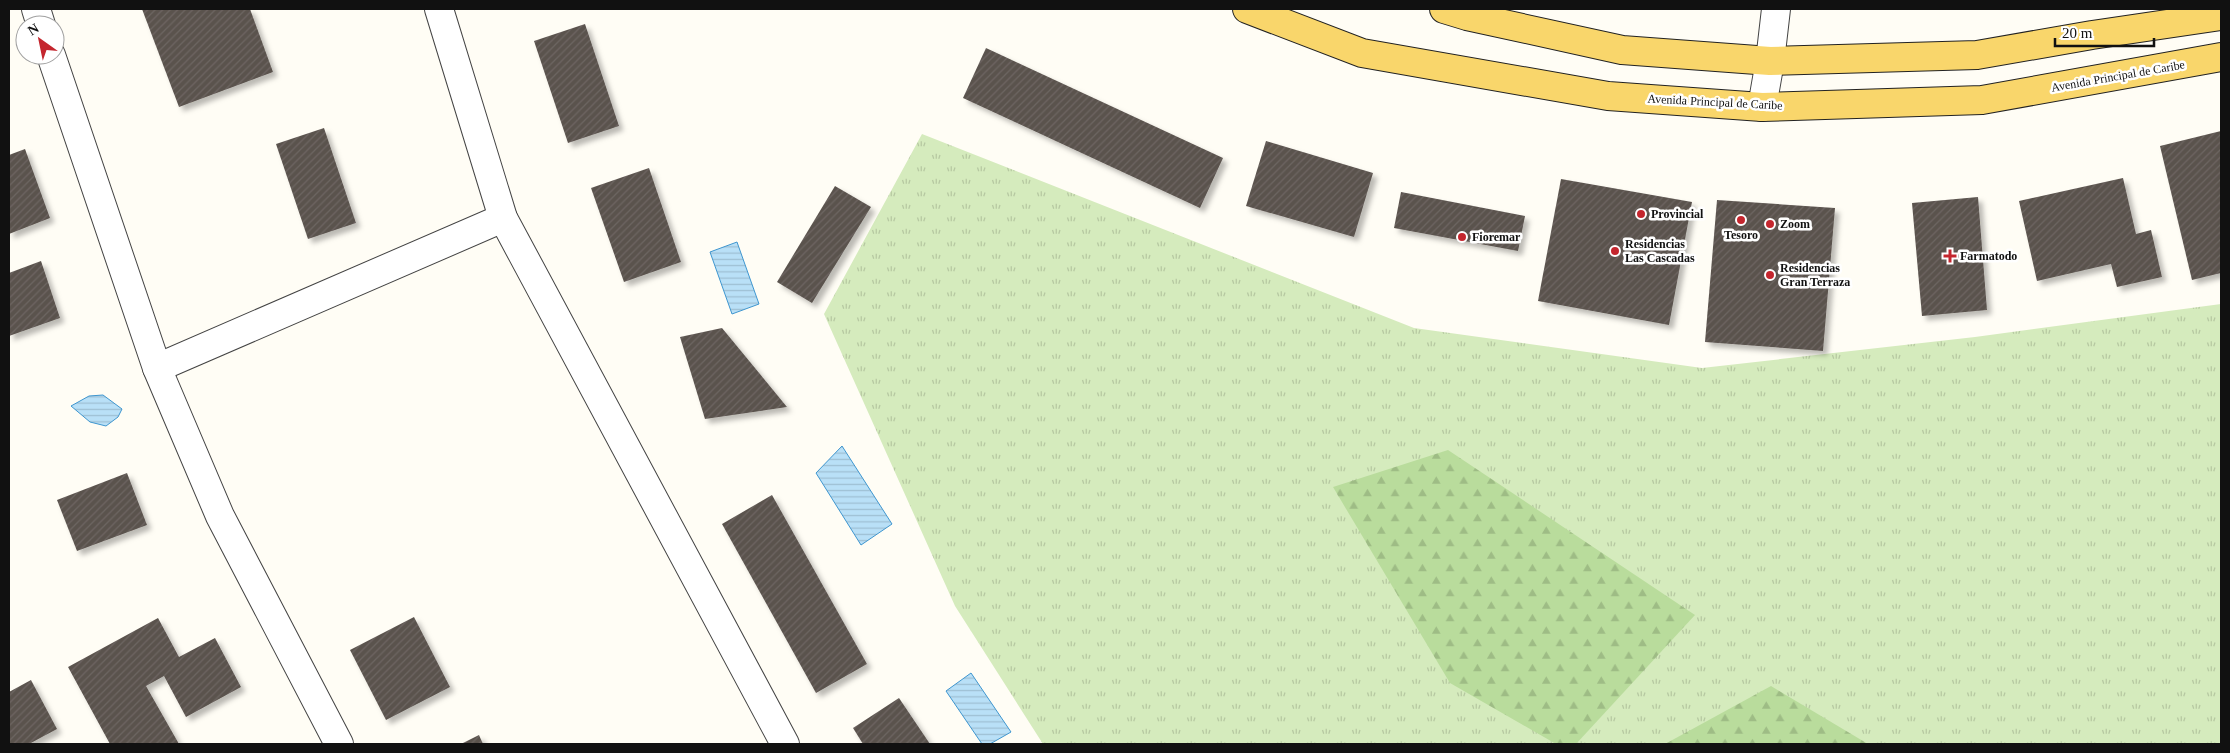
<svg xmlns="http://www.w3.org/2000/svg" width="2230" height="753" font-family="'Times New Roman',serif">
<defs>
<pattern id="grass-tufts" width="24" height="20" patternUnits="userSpaceOnUse" patternTransform="scale(1.25)"><rect width="24" height="20" fill="#d5ebbd"/><path d="M3 7l-1-3M5 7V3M7 7l1-3M15 17l-1-3M17 17v-4M19 17l1-3" fill="none" stroke="#b6c8a1"/></pattern>
<pattern id="forest-firs" width="22" height="20" patternUnits="userSpaceOnUse" patternTransform="scale(1.25)"><rect width="22" height="20" fill="#b9dc9c"/><path d="M5 1l3.5 6h-7zM16 11l3.5 6h-7z" fill="#9ebc85"/></pattern>
<pattern id="water-rules" width="6" height="5" patternUnits="userSpaceOnUse" patternTransform="scale(1.25)"><rect width="6" height="5" fill="#b9e0f7"/><path d="M0 2.5h6" fill="none" stroke="#9ebfd3"/></pattern>
<pattern id="building-hatch" width="6" height="6" patternUnits="userSpaceOnUse" patternTransform="scale(1.25)"><rect width="6" height="6" fill="#5a524d"/><path d="M-1 1l2-2M0 6l6-6M5 7l2-2" fill="none" stroke="#6d6662"/></pattern>
<filter id="shadow"><feDropShadow dx="4.5" dy="4.5" stdDeviation="2.5" flood-color="#0004"/></filter>
</defs>
<rect width="100%" height="100%" fill="#fffdf5"/>
<polygon fill="url(#grass-tufts)" points="922,134 1414,328 1702,368 1975,337 2221,304 2221,744 1043,744 955,606 824,314"/>
<g fill="url(#forest-firs)">
<polygon points="1448,450 1695,615 1576,744 1556,744 1450,683 1333,487"/>
<polygon points="1771,686 1868,744 1665,744"/>
</g>
<g fill="url(#water-rules)" stroke="#3f96cf">
<polygon points="737,242 759,304 732,314 710,252"/>
<polygon points="103,395 122,409 118,417 106,426 90,422 71,406 89,396"/>
<polygon points="842,446 892,524 861,545 816,473"/>
<polygon points="971,673 1011,732 990,744 982,744 946,691"/>
</g>
<g fill="url(#building-hatch)" filter="url(#shadow)">
<polygon points="142,9 250,9 273,72 179,107"/>
<polygon points="585,24 619,126 568,143 534,41"/>
<polygon points="986,48 1223,158 1200,208 963,98"/>
<polygon points="324,128 356,223 308,239 276,144"/>
<polygon points="2221,131 2221,273 2192,280 2160,146"/>
<polygon points="1266,141 1373,173 1354,237 1246,206"/>
<polygon points="25,149 50,218 9,234 9,155"/>
<polygon points="649,168 681,262 624,282 591,188"/>
<polygon points="2123,178 2136,234 2151,230 2162,277 2117,287 2111,264 2037,281 2019,201"/>
<polygon points="1561,179 1692,202 1669,325 1538,301"/>
<polygon points="835,186 871,207 812,303 777,282"/>
<polygon points="1401,192 1525,216 1518,251 1394,228"/>
<polygon points="1978,197 1987,310 1922,316 1912,203"/>
<polygon points="1717,200 1835,208 1823,351 1705,342"/>
<polygon points="41,261 60,318 9,336 9,273"/>
<polygon points="722,328 787,407 705,419 680,337"/>
<polygon points="127,473 147,525 77,551 57,500"/>
<polygon points="772,495 867,664 816,693 722,524"/>
<polygon points="414,617 450,687 386,720 350,650"/>
<polygon points="158,618 179,657 215,638 241,687 186,717 164,676 146,686 179,744 110,744 68,667"/>
<polygon points="31,680 57,729 29,744 9,744 9,692"/>
<polygon points="899,698 930,744 863,744 853,728"/>
<polygon points="479,735 483,744 461,744"/>
</g>
<g fill="none" stroke-linecap="round" stroke-linejoin="round">
<defs>
<g id="minor">
<polyline points="36,9 41,25"/>
<polyline points="439,9 503,218 785,744"/>
<polyline points="51,55 157,368 220,516 339,744"/>
<polyline points="1762,107 1770,61 1776,9"/>
<polyline points="157,368 503,218"/>
</g>
<g id="major">
<polyline points="1247,9 1362,53 1608,96 1762,107 1982,100 2221,57"/>
<polyline points="1444,9 1467,16 1622,50 1770,61 1977,55 2092,35 2221,16"/>
</g>
</defs>
<use href="#minor" stroke="#444" stroke-width="30"/>
<use href="#major" stroke="#222" stroke-width="30"/>
<use href="#minor" stroke="#fff" stroke-width="28"/>
<use href="#major" stroke="#f9d66b" stroke-width="28"/>
</g>
<g fill="#c4262e" stroke="#fff" stroke-width="2">
<circle cx="1641" cy="214" r="5"/>
<circle cx="1741" cy="220" r="5"/>
<circle cx="1770" cy="224" r="5"/>
<circle cx="1462" cy="237" r="5"/>
<circle cx="1615" cy="251" r="5"/>
<path d="M1947.5 248.5h5v5h5v5h-5v5h-5v-5h-5v-5h5z"/>
<circle cx="1770" cy="275" r="5"/>
</g>
<g text-anchor="middle" stroke-width="5" stroke-linejoin="round" paint-order="stroke">
<g font-size="12" fill="#111" stroke="#fff">
<text transform="translate(2118 76) rotate(-10)" y="4">Avenida Principal de Caribe</text>
<text transform="translate(1715 102) rotate(3)" y="4">Avenida Principal de Caribe</text>
</g>
<g font-size="12" font-weight="bold" fill="#111" stroke="#fff" text-anchor="start">
<text x="1651" y="218">Provincial</text>
<text x="1780" y="228">Zoom</text>
<text x="1741" y="239" text-anchor="middle">Tesoro</text>
<text x="1472" y="241">Fioremar</text>
<text x="1625" y="248">Residencias<tspan x="1625" dy="14">Las Cascadas</tspan></text>
<text x="1960" y="260">Farmatodo</text>
<text x="1780" y="272">Residencias<tspan x="1780" dy="14">Gran Terraza</tspan></text>
</g>
</g>
<rect width="2230" height="753" fill="none" stroke="#111111" stroke-width="20"/>
<g transform="translate(40 40) rotate(327)"><circle r="24" fill="#ffffff" stroke="#a0a0a0"/>
<path d="M0-4L9 19L0 12L-9 19Z" fill="#c4262e"/>
<text y="-8" font-size="14" font-weight="bold" text-anchor="middle" fill="#111111">N</text>
</g>
<path d="M2055 38v8h99v-8" fill="none" stroke="#111111" stroke-width="2.5"/>
<text x="2062" y="38" font-size="15" fill="#111111" stroke="#ffffff" stroke-width="4" paint-order="stroke">20 m</text>
</svg>
